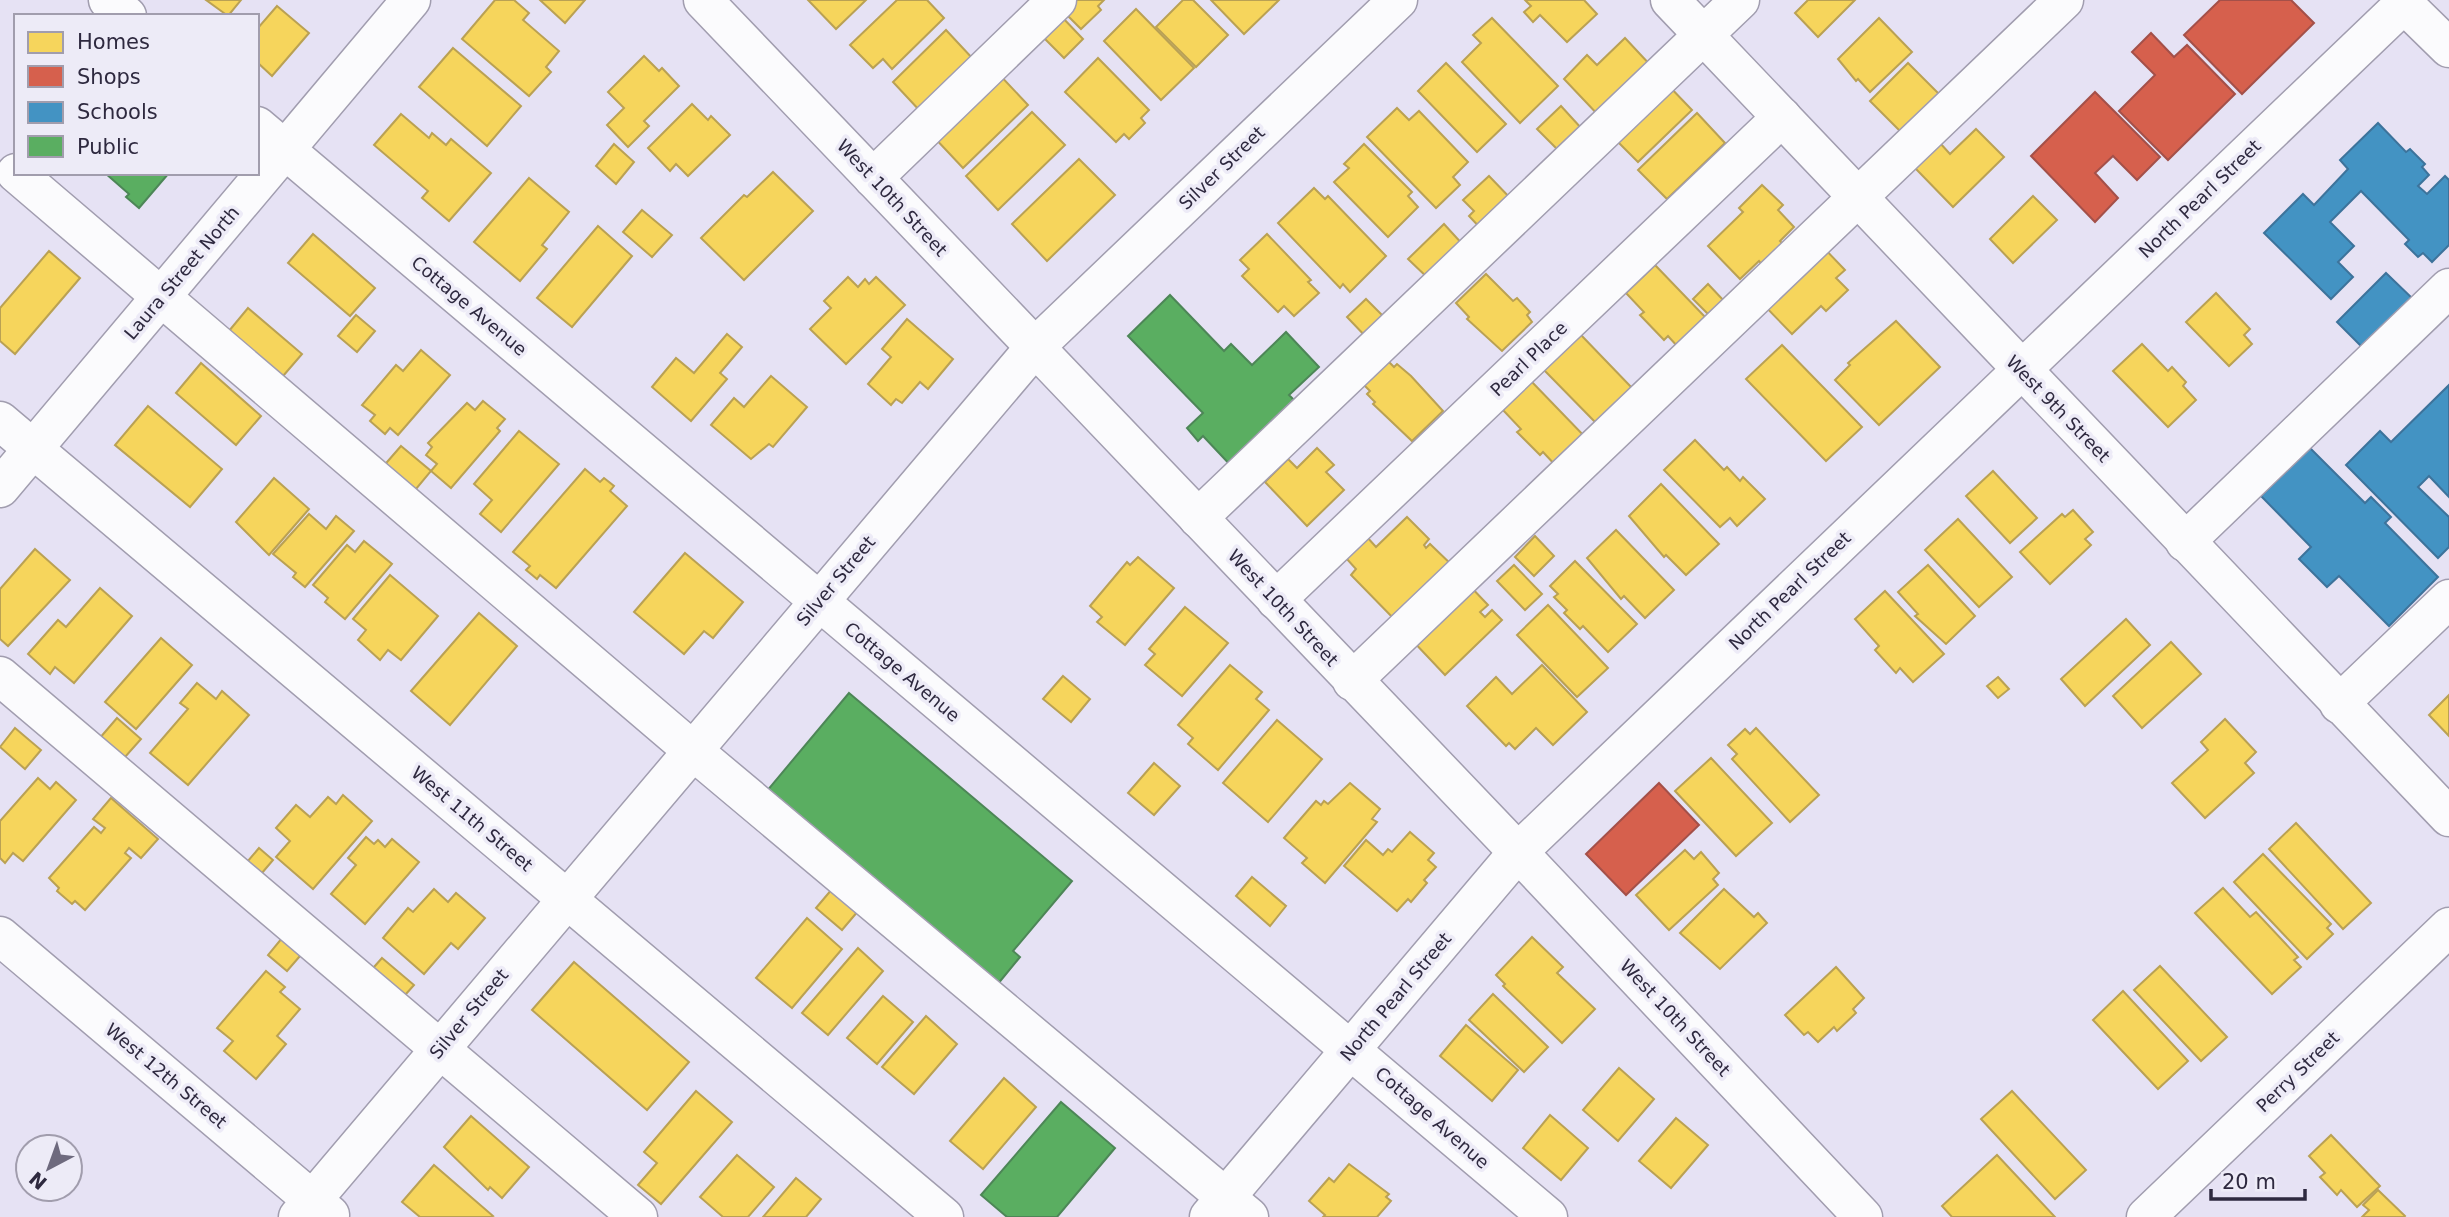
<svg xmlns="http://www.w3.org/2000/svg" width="2449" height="1217" font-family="'DejaVu Sans',sans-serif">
<rect width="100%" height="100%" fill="#e6e2f4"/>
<g fill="#f6d55c" stroke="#baa153" stroke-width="2">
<polygon points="206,0 241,0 228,16"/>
<polygon points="495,0 514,0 529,13 523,20 559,51 546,67 551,72 529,96 462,39"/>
<polygon points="540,0 585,0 565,23"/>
<polygon points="808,0 866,0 836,29"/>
<polygon points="897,0 927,0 944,18 892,69 883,59 873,68 850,45"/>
<polygon points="1074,0 1104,0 1098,6 1101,10 1081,29 1063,11"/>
<polygon points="1183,0 1193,0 1228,35 1196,67 1156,27"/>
<polygon points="1211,0 1279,0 1244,34"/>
<polygon points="1525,0 1584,0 1597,14 1567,42 1540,15 1533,22 1524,12 1531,6"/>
<polygon points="1808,0 1855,0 1818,37 1795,13"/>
<polygon points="277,6 309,33 272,76 257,62 257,29"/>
<polygon points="1136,9 1194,68 1161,100 1104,41"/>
<polygon points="1061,16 1083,39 1064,58 1041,35"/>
<polygon points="1492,18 1558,86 1520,123 1462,62 1481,43 1473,35"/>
<polygon points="1879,18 1912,52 1870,92 1858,79 1856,81 1838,59"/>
<polygon points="946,30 974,60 921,112 893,82"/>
<polygon points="1625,38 1654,69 1602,119 1564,79 1587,55 1597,65"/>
<polygon points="453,48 521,106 487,146 419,87"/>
<polygon points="644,56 659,71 662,68 679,86 644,121 649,126 628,147 607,125 624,108 608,92"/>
<polygon points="1098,58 1149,110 1141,118 1145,123 1129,139 1124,134 1116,142 1065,92"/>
<polygon points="1446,63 1506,124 1477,152 1418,91"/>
<polygon points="1908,63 1940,95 1902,133 1870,101"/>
<polygon points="996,71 1028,105 963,168 931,134"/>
<polygon points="1666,83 1692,110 1638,162 1611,135"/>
<polygon points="692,104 708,120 711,116 730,135 688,176 676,164 670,171 648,148"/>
<polygon points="1561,106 1582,129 1559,151 1537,129"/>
<polygon points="1397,108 1409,120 1419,111 1468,162 1453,177 1460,185 1436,208 1367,137"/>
<polygon points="1032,112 1065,145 998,210 966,176"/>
<polygon points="1697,113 1725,143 1667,199 1638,170"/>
<polygon points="401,114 429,138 432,133 446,145 451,139 491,173 449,221 422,198 428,191 374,145"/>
<polygon points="1976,129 2004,157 1953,207 1915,168 1940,143 1950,154"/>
<polygon points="614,144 634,162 616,184 596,166"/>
<polygon points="1364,144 1412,192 1408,196 1418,207 1388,237 1334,182 1349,168 1344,164"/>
<polygon points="1079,159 1115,195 1047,261 1012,224"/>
<polygon points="773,172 813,211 744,280 701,238 744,195 747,197"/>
<polygon points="1489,176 1515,203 1485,233 1469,216 1474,211 1463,200"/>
<polygon points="529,178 569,212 542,245 547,249 520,281 474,242"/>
<polygon points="1762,185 1783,205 1778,210 1794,227 1780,241 1784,245 1763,266 1759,261 1740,279 1708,246 1743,212 1739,208"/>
<polygon points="1314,188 1325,199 1328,196 1386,256 1350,292 1343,284 1340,288 1278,223"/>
<polygon points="2033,196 2057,220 2013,263 1990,239"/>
<polygon points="642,210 672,235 652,257 623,232"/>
<polygon points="1444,224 1465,247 1430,280 1408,259"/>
<polygon points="598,226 632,256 572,327 537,298"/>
<polygon points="313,234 375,288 350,316 288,263"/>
<polygon points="1267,234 1311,280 1308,282 1319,293 1294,316 1284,306 1278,312 1242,276 1249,269 1240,260"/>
<polygon points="1821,245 1845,270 1836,278 1848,290 1826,311 1821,306 1792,334 1759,300"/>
<polygon points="49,251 80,278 15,354 0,341 0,308"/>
<polygon points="1655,265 1707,319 1678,347 1668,336 1664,340 1640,315 1644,312 1626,293"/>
<polygon points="1486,274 1513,301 1517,298 1530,312 1527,315 1532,322 1502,351 1467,319 1469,317 1456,303"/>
<polygon points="848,277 858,287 865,279 869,284 876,277 905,305 846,364 810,329 831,308 824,301"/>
<polygon points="1708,284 1725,302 1710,316 1693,299"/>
<polygon points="2216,293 2250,329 2244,335 2252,344 2229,366 2186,322"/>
<polygon points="1366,299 1388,321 1369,340 1347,317"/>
<polygon points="248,308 302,354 277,383 224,337"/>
<polygon points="356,315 375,331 357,352 338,336"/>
<polygon points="907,319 953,359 928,389 920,382 902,403 896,399 891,405 868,384 891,357 882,349"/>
<polygon points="1896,321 1940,367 1879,425 1835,380 1850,365 1848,363"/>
<polygon points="727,334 742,347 720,373 727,379 691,421 652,387 676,358 694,373"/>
<polygon points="1581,335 1634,390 1598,425 1544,370"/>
<polygon points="2142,344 2168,371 2172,367 2186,382 2183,386 2196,400 2168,427 2113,371"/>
<polygon points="1782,345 1862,427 1826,461 1746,379"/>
<polygon points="421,350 450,375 398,435 390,428 385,434 370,421 375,415 362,405 396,365 403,371"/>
<polygon points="1386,359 1394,367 1397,364 1411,376 1443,411 1412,441 1373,404 1375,402 1367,394 1370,391 1362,383"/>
<polygon points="201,363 261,416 236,445 176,393"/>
<polygon points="771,376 807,407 773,447 769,444 751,459 711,425 734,398 744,407"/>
<polygon points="1531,381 1588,440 1558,468 1543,452 1540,455 1517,432 1521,429 1502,409"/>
<polygon points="483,401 505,419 497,428 500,431 451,488 431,471 437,464 426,455 432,447 428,443 467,403 475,410"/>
<polygon points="148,406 222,469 190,507 115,445"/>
<polygon points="519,431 559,464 501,532 480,514 492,500 474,484"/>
<polygon points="1695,440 1724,470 1727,467 1740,481 1743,477 1765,499 1737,526 1730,518 1720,527 1664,470"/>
<polygon points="401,446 431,471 411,495 381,469"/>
<polygon points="1317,448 1334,465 1326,472 1344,490 1307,526 1265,482 1288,459 1297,468"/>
<polygon points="585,469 600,482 604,478 614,486 610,491 627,506 556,588 540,575 537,579 526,570 530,566 513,552"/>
<polygon points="1993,471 2037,518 2010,543 1966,496"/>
<polygon points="274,478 309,509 269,555 236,522"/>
<polygon points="1661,484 1719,544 1686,575 1666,555 1664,557 1629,516"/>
<polygon points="2073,510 2093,532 2085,539 2091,545 2050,584 2020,552 2062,514 2065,517"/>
<polygon points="309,514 326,529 336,516 354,531 305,587 293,577 296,573 273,554"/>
<polygon points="1407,517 1429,539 1424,545 1426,548 1430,544 1456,569 1399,624 1351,575 1356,569 1346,558 1367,537 1376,547"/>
<polygon points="1958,519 2012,577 1979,607 1925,550"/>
<polygon points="1616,530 1674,590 1645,618 1624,596 1621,599 1587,558"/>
<polygon points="1535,536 1554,556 1534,576 1515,557"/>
<polygon points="364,541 392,564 345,619 325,602 328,598 313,585 347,545 355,552"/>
<polygon points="35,549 70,580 8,646 0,639 0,589"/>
<polygon points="685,553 743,602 713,638 704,631 684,654 634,612"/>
<polygon points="1138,557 1174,588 1125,645 1097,622 1102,617 1090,606 1127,562 1130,565"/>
<polygon points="1575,561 1637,624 1608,652 1583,626 1580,629 1564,613 1567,610 1554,597 1558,594 1550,586"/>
<polygon points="1514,565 1542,594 1525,610 1497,581"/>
<polygon points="1928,565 1975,616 1946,644 1915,616 1918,614 1898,592"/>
<polygon points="390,575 438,616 401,660 388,650 380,660 358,640 366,630 353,619"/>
<polygon points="1467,583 1488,605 1480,612 1485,617 1492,610 1502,620 1445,675 1410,638"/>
<polygon points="100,588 132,616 74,683 55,667 50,674 28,654 58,620 66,627"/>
<polygon points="1885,591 1944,654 1913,682 1900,668 1896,673 1875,650 1879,646 1855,619"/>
<polygon points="1548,605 1608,668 1577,697 1517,635"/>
<polygon points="1185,607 1228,643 1182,696 1145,665 1155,654 1149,649"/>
<polygon points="479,613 517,646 450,725 411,691"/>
<polygon points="2126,619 2150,645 2085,706 2061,679"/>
<polygon points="161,638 192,665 136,729 105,702"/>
<polygon points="2171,642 2201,674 2142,728 2113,696"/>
<polygon points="1230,665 1262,692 1256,699 1269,710 1218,770 1188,744 1193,738 1178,725"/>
<polygon points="1542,665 1587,712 1553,745 1536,728 1515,749 1509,743 1506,746 1467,706 1496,677 1512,694"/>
<polygon points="1063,676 1090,699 1071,722 1043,699"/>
<polygon points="1998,677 2009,689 1998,698 1987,686"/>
<polygon points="197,683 216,699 222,691 249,715 188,785 150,753 188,709 180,703"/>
<polygon points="2449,695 2449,736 2429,715"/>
<polygon points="117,718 141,739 117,766 93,746"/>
<polygon points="2225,719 2256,752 2245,763 2254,773 2205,818 2172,783 2208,750 2201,742"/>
<polygon points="1277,720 1322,759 1268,822 1223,783"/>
<polygon points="15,728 41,750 25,769 0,747"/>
<polygon points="1756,728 1819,795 1790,822 1732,759 1737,754 1728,745 1745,729 1750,734"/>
<polygon points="1711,758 1772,823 1736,856 1675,791"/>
<polygon points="1154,763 1180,786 1154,815 1128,793"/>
<polygon points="38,778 50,789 56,782 76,800 23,861 13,853 5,863 0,858 0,821"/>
<polygon points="1350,783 1380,809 1372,819 1377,822 1325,883 1302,863 1307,858 1284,838 1316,801 1321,805 1324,801 1328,804"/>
<polygon points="343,795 372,821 313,889 276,857 290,841 276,828 296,805 310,817 328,797 336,804"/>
<polygon points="111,798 158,839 141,858 129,848 125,853 131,858 85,910 75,901 72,904 57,891 59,888 49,878 94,827 101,833 105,828 93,819"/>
<polygon points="2296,823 2371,903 2343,929 2269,849"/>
<polygon points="1410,832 1434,853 1428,860 1436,867 1424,880 1427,883 1411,902 1408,899 1397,911 1344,866 1366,840 1383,855 1388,849 1392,852"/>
<polygon points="366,837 374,844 378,840 385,847 392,839 419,862 365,924 331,894 356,865 348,858"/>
<polygon points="259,848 273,860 256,880 242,868"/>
<polygon points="1685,850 1694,859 1701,852 1719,873 1713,879 1718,885 1669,930 1636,895"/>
<polygon points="2263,854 2331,924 2327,928 2333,934 2307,959 2234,882"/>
<polygon points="1252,877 1286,906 1270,926 1236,896"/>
<polygon points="838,882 864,904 842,930 816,908"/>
<polygon points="2223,888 2250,917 2256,912 2298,957 2294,960 2301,967 2272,994 2195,913"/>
<polygon points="434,889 448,902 456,893 485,918 458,949 451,943 424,974 383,938 408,908 413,912"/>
<polygon points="1724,889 1754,917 1758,913 1767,923 1720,969 1680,933"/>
<polygon points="807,918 842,949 792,1008 756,978"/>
<polygon points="287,932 306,949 287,971 268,955"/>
<polygon points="1532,937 1563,967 1557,973 1595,1009 1562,1043 1503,986 1505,984 1496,975"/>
<polygon points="858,948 883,971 828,1035 802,1013"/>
<polygon points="382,958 414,985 397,1004 366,976"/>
<polygon points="574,962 689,1062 647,1110 532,1010"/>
<polygon points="2160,966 2227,1037 2201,1061 2134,990"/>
<polygon points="1836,967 1864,998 1853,1009 1856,1013 1837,1031 1834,1027 1818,1042 1808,1032 1804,1035 1785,1015"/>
<polygon points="266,971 285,987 280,992 300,1009 277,1036 286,1044 256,1079 224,1051 233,1041 217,1028"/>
<polygon points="2123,991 2188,1061 2158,1089 2093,1020"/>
<polygon points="1493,994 1548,1047 1524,1072 1469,1020"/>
<polygon points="883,996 913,1022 877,1064 847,1038"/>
<polygon points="926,1016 957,1044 914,1094 882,1067"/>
<polygon points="1466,1025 1518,1070 1492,1101 1440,1056"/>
<polygon points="1619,1068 1654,1099 1618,1141 1583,1110"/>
<polygon points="1004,1078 1036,1107 983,1169 950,1141"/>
<polygon points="696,1091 732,1122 661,1204 638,1185 657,1163 644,1152"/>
<polygon points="2012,1091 2086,1170 2055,1199 1981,1119"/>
<polygon points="1550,1115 1588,1148 1561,1180 1523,1148"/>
<polygon points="471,1116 529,1167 502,1198 490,1187 488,1190 444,1147"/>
<polygon points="1676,1118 1708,1145 1671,1188 1639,1161"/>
<polygon points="2331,1135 2380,1186 2357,1207 2341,1190 2337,1195 2320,1177 2325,1173 2309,1156"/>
<polygon points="737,1155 774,1187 748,1217 723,1217 700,1197"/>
<polygon points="1997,1155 2055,1217 1952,1217 1942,1206"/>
<polygon points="1349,1164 1389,1194 1386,1197 1391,1201 1377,1217 1323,1217 1325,1215 1309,1201 1329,1178 1334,1182"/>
<polygon points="434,1165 493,1216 491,1217 420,1217 402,1202"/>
<polygon points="796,1178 821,1199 806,1217 763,1217"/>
<polygon points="2378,1190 2405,1216 2404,1217 2362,1217 2369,1210 2363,1205"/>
</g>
<g fill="#d6604d" stroke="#a45049" stroke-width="2">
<polygon points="2220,0 2291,0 2314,23 2242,94 2184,35"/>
<polygon points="2151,33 2174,57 2187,45 2235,94 2168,160 2119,111 2155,75 2132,52"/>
<polygon points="2095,92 2160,157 2137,180 2113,156 2095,173 2118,198 2095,222 2031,156"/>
<polygon points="1659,783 1699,825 1626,895 1586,854"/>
</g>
<g fill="#4393c3" stroke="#3d739b" stroke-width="2">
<polygon points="2378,123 2406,152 2410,149 2425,164 2422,167 2429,175 2418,186 2427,194 2445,176 2449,180 2449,245 2432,262 2423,253 2418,257 2405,244 2409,240 2361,191 2330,222 2354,246 2338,262 2353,277 2331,299 2264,233 2303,194 2314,205 2348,169 2340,160"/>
<polygon points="2386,273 2414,300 2365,350 2337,322"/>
<polygon points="2449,385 2449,497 2429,476 2418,487 2449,517 2449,547 2438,558 2346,465 2380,431 2391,442"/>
<polygon points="2310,448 2365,503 2371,497 2391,517 2385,523 2438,577 2389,626 2339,576 2327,587 2299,559 2311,547 2261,496"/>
</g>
<g fill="#5aae61" stroke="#4d8657" stroke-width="2">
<polygon points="105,173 169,173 139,208 126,197 129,194"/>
<polygon points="1170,295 1224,351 1231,344 1252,365 1286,332 1319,367 1289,395 1300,406 1235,470 1203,436 1198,441 1187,428 1203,413 1128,336"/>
<polygon points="849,693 1072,881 1013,951 1020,957 997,985 766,792"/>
<polygon points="1061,1102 1115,1148 1057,1217 1007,1217 981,1195"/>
</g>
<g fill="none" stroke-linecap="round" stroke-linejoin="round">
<defs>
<g id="minor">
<polyline points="108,0 127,16"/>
<polyline points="703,0 1518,852 1863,1217"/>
<polyline points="1670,0 2449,817"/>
<polyline points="2404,4 2449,48"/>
<polyline points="257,126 1548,1217"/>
<polyline points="16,173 692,750 1249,1217"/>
<polyline points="873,178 1057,0"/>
<polyline points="0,421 944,1217"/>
<polyline points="0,488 411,0"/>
<polyline points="1198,518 1740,0"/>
<polyline points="2185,542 2449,288"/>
<polyline points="1276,600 1782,117"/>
<polyline points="0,676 638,1217"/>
<polyline points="1352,681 2064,0"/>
<polyline points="2339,704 2449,599"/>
<polyline points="0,936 330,1215"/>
<polyline points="298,1217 1035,347 1398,0"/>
<polyline points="1209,1217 1518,852 2408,0"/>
<polyline points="2146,1217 2449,927"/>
</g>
</defs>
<use href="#minor" stroke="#a19daf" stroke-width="41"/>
<use href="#minor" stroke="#fbfbfd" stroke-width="38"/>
</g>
<g text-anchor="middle" stroke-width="7" stroke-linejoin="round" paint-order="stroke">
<g font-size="18" fill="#2e293f" stroke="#edebf7">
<text transform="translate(1222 168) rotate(-44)" y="6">Silver Street</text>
<text transform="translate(892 198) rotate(47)" y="6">West 10th Street</text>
<text transform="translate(2200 199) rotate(-44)" y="6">North Pearl Street</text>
<text transform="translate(182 273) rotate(-50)" y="6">Laura Street North</text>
<text transform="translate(469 306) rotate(40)" y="6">Cottage Avenue</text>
<text transform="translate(1529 359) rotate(-44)" y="6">Pearl Place</text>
<text transform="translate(2058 409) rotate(46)" y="6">West 9th Street</text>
<text transform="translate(836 581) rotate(-50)" y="6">Silver Street</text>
<text transform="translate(1790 591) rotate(-44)" y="6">North Pearl Street</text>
<text transform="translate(1283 608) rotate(47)" y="6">West 10th Street</text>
<text transform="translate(902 672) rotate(40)" y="6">Cottage Avenue</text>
<text transform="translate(472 819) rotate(40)" y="6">West 11th Street</text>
<text transform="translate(1396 997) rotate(-50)" y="6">North Pearl Street</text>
<text transform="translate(469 1014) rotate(-50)" y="6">Silver Street</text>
<text transform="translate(1675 1018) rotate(47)" y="6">West 10th Street</text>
<text transform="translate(2298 1072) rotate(-44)" y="6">Perry Street</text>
<text transform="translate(166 1076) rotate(40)" y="6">West 12th Street</text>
<text transform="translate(1432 1118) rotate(41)" y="6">Cottage Avenue</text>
</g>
</g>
<rect x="14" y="14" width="245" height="161" fill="#edebf7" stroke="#a19dad" stroke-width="2"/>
<rect x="28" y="32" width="35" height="21" fill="#f6d55c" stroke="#a19dad" stroke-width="2"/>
<text x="77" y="49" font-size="21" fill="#2e293f">Homes</text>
<rect x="28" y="66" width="35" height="21" fill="#d6604d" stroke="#a19dad" stroke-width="2"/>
<text x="77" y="84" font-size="21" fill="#2e293f">Shops</text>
<rect x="28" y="102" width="35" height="21" fill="#4393c3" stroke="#a19dad" stroke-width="2"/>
<text x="77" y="119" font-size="21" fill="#2e293f">Schools</text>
<rect x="28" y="136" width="35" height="21" fill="#5aae61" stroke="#a19dad" stroke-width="2"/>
<text x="77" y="154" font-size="21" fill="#2e293f">Public</text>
<g transform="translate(49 1168) rotate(221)"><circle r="33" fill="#edebf7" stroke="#a19dad" stroke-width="2"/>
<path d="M0-5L12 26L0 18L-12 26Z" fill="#6e6a7e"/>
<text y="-10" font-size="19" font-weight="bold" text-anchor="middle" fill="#2e293f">N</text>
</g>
<path d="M2211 1189v10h94v-10" fill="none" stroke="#2e293f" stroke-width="3.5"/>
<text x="2222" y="1189" font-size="21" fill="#2e293f" stroke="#edebf7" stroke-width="5" paint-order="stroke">20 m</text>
</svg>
